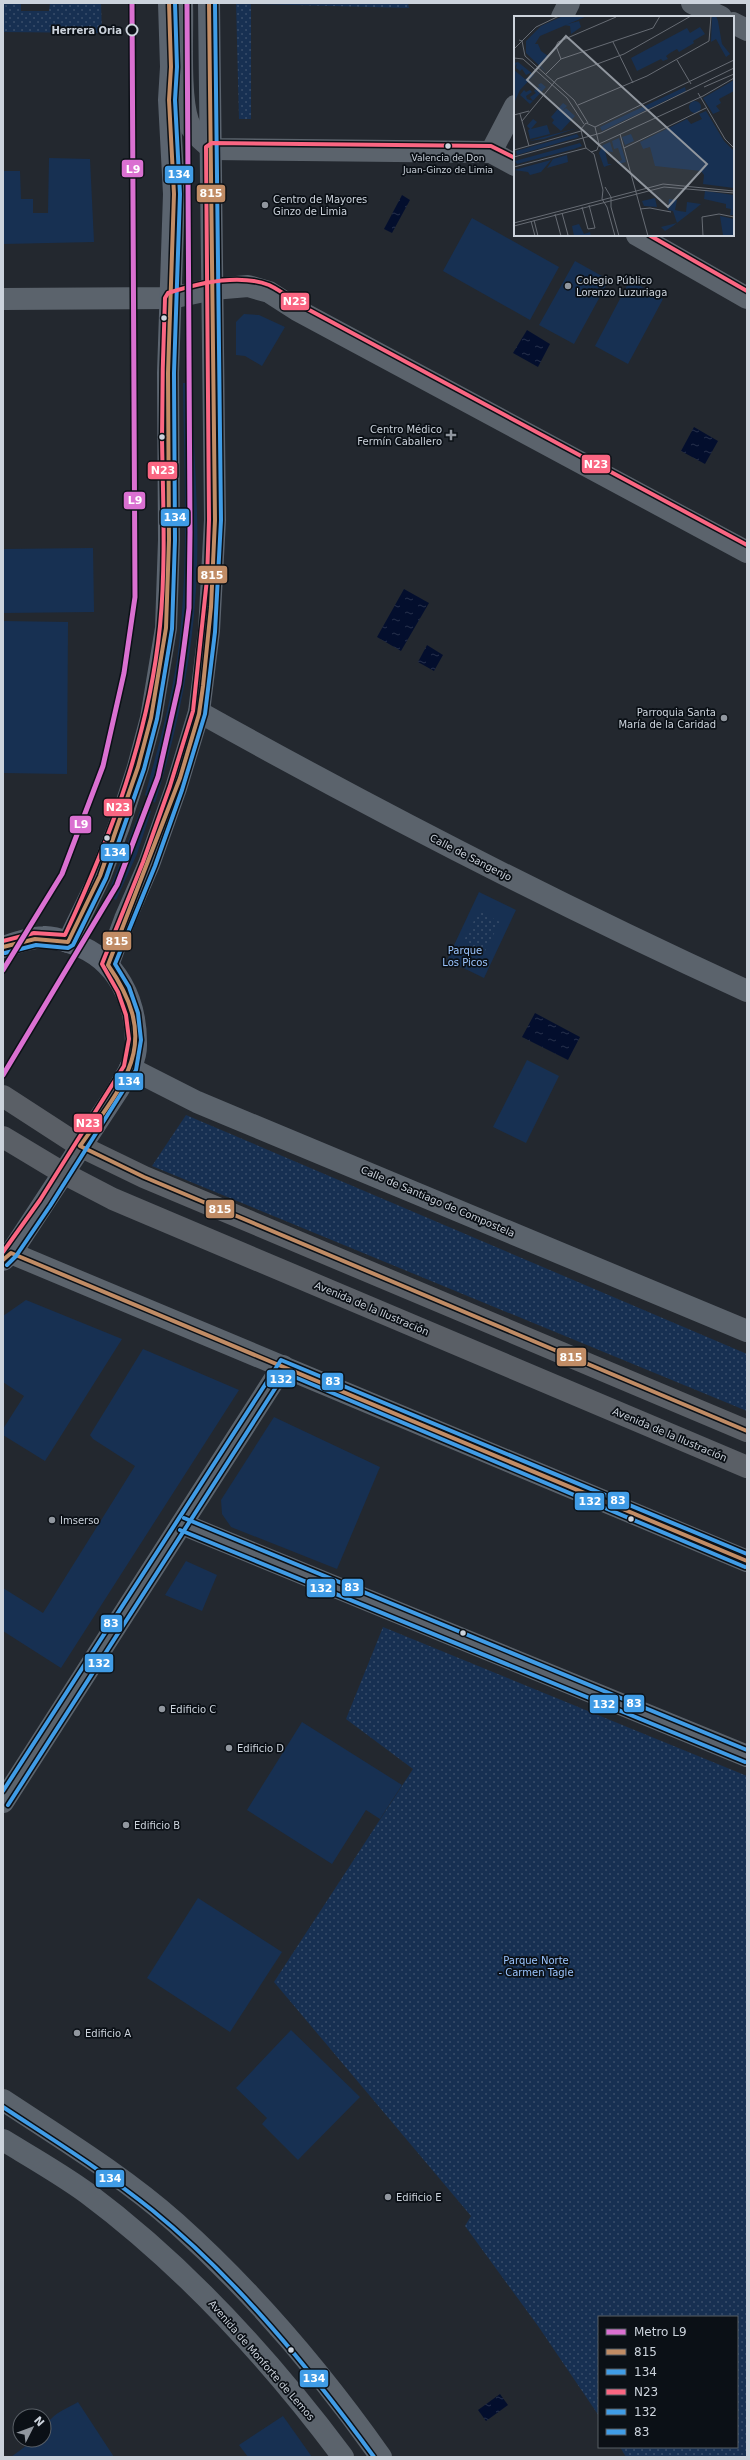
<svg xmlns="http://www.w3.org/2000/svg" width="750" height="2460" font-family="'DejaVu Sans',sans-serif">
<defs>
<pattern id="park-dots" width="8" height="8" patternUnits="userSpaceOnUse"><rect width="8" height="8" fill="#173052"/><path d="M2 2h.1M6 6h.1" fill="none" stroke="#384d6a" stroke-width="1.8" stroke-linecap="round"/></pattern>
<pattern id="water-ripples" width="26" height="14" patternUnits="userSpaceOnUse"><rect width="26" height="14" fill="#030e2d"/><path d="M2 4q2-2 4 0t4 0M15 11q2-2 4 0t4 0" fill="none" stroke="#27304b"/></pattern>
</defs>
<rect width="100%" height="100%" fill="#23282f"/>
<g fill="#173052">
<polygon points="49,158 90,159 94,242 3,244 3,171 20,171 21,199 33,199 33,213 48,213"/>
<polygon points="472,218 559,267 530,320 443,271"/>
<polygon points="575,261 609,280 574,344 539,325"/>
<polygon points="630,280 663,299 628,364 595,346"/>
<polygon points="244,314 259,315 285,327 262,366 245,356 236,355 236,322"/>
<path d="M183,383H191C193,443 199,505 197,565C195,646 179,725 155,803L145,795C159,745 173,695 179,644C189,557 184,469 183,383Z"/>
<polygon points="93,548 94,612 3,613 3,549"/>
<polygon points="3,621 68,622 67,774 3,773"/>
<polygon points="141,808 151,811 137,854 116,900 107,896"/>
<polygon points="479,892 516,910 484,978 447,960"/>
<polygon points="527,1060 559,1076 526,1143 493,1127"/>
<polygon points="26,1300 122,1339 45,1461 3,1435 3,1429 24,1396 3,1382 3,1316"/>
<polygon points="143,1349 239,1390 61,1668 3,1631 3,1588 43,1613 135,1466 93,1439 90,1435"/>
<polygon points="274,1417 380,1467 337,1569 231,1527 222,1514 221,1500"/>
<polygon points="186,1561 217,1575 202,1611 165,1595"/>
<polygon points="302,1722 402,1785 380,1819 366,1810 332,1864 247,1810"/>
<polygon points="198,1898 282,1952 230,2032 147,1978"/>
<polygon points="291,2030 360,2097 298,2160 262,2124 267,2118 236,2088"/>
<path d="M78,2402L114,2457H11L34,2440H44C44,2416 59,2413 78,2402Z"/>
<polygon points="283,2416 312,2457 248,2457 239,2445"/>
</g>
<g fill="url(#park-dots)">
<polygon points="3,3 21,3 21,11 49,11 50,3 101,3 102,33 3,32"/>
<polygon points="236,3 408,3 409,8 251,4 251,119 239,119"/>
<polygon points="479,911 500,922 484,953 463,942"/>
<polygon points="186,1115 747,1354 747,1411 152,1166"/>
<polygon points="383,1627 747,1776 747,2457 626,2457 620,2447 737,2447 737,2317 599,2317 599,2416 538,2326 465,2226 471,2216 274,1982 413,1769 346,1719"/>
</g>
<g fill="url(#water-ripples)">
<polygon points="402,195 410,200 392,233 384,229"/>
<polygon points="527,330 550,344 538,367 513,353"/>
<polygon points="694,427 718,441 705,464 681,451"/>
<polygon points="404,589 429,603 401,651 377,637"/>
<polygon points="427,645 443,655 434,671 418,662"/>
<polygon points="535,1013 580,1037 568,1060 522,1037"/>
<polygon points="500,2394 508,2405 486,2421 478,2410"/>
</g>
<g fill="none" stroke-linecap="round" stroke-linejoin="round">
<g stroke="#5b636c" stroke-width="22">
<path d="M182,3C183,33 179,95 188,121C192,133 203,141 212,149L491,152L515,165"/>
<polyline points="692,3 721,17"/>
<polyline points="562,17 569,3"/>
<polyline points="733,23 747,30"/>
<polyline points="491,152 515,106"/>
<polyline points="637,235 747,298"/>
<polyline points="3,299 171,298 213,289 248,286 269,292 297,310 747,552"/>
<path d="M199,712C378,812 561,906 747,991"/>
<polyline points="130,1068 197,1102 747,1331"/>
<polyline points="11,1253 747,1561"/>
<polyline points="182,1524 747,1756"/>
<polyline points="3,1802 283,1366"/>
<path d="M3,2100C62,2139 123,2176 176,2223C253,2292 321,2372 381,2457"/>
<path d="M3,2140C31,2157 61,2174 87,2193C186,2267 269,2358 343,2457"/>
</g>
<g stroke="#5b646f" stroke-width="22">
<polyline points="68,942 100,876 119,826 138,767 151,718 166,628 169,540 168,373 174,194 169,100 171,67 169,3"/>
<path d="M3,947C17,942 29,938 44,937C53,936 65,941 74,944C117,959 137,1001 136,1046C136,1062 125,1077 118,1090L11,1253L3,1260"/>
<polyline points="108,965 125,919 149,864 176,788 199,712 209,631 215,520 209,3"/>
</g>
<g stroke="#5a5f66" stroke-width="22">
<polyline points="3,1096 80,1146 144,1177 747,1431"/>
<polyline points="3,1137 63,1173 113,1199 747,1467"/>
</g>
<defs>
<g id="bus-1">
<path d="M209,3L215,520L211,607L203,686L199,714L180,778L108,965C162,1043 127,1079 80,1146L144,1177L747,1431"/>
<polyline points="3,947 35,939 68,942 100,876 138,767 151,718 166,628 169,540 168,373 174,194 169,100 171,67 169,3"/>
<polyline points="3,1260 11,1253 747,1561"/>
</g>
<g id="bus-2">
<polyline points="5,953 36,945 68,948 73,945 106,878 144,769 157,719 172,629 175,540 174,373 180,194 175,100 177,67 175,3"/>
<polyline points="7,1265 16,1256 50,1206 136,1070 141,1040 138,1013 129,987 115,964 155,866 182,790 205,714 215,632 221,520 215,3"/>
<path d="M3,2107C53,2140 105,2172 152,2210C238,2280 309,2368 374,2457"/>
</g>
<g id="bus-3">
<polyline points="649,235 747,291"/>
<path d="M3,941L34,933L65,935C111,837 149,735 160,626C166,564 163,501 162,439C162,392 163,345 165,298L168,293C198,283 238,273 269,285C280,290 290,298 300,305L747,545"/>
<polyline points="3,1252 40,1200 124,1066 129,1039 126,1015 118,992 102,964 143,862 170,786 193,711 207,579 209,520 206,147 212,143 491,146 515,158"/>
</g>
<g id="bus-4">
<polyline points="180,1530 745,1762"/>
<polyline points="8,1805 285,1373 745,1567"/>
</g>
<g id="bus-5">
<polyline points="184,1518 747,1750"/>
<polyline points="3,1791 281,1360 747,1554"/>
</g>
</defs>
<use href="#bus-1" stroke="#0b1016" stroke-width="7"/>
<use href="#bus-2" stroke="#0b1016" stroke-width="7"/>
<use href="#bus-3" stroke="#0b1016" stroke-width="7"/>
<use href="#bus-4" stroke="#0b1016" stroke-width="7"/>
<use href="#bus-5" stroke="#0b1016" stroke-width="7"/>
<use href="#bus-1" stroke="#c18c65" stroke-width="4"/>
<use href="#bus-2" stroke="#409ce6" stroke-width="4"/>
<use href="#bus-3" stroke="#fa6682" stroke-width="4"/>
<use href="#bus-4" stroke="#409ce6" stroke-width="4"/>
<use href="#bus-5" stroke="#409ce6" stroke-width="4"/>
<defs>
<g id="metro-1">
<polyline points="3,970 62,874 103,766 124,673 135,597 132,3"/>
<polyline points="3,1075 117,885 158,777 179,684 184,647 189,608 190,532 187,3"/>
</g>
</defs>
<use href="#metro-1" stroke="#0b1016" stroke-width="8"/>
<use href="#metro-1" stroke="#da70d1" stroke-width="5"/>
</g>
<circle fill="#0b1016" stroke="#ccd3dc" stroke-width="2" cx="132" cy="30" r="5.5"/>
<g fill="#ccd3dc" stroke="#0b1016" stroke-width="1.5">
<circle cx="448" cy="146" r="3.5"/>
<circle cx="164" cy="318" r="3.5"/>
<circle cx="162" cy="437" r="3.5"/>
<circle cx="107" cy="838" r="3.5"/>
<circle cx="631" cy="1519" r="3.5"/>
<circle cx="463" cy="1633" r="3.5"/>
<circle cx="291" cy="2350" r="3.5"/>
</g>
<g fill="#91979f" stroke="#0b1016" stroke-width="1.5">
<circle cx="265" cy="205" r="4"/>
<circle cx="568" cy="286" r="4"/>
<path d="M449 429h4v4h4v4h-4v4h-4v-4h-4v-4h4z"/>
<circle cx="724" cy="718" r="4"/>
<circle cx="52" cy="1520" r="4"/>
<circle cx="162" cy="1709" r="4"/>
<circle cx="229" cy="1748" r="4"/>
<circle cx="126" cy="1825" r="4"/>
<circle cx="77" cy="2033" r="4"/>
<circle cx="388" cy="2197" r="4"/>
</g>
<g text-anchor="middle" stroke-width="3.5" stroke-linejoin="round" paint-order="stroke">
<g font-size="9" fill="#ccd3dc" stroke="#0b1016">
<text x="448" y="161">Valencia de Don<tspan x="448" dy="12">Juan-Ginzo de Limia</tspan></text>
</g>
<g font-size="10" font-weight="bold" fill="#ccd3dc" stroke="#0b1016" text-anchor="end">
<text x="122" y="34">Herrera Oria</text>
</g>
<g font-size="10" fill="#ccd3dc" stroke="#0b1016" text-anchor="start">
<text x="273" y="203">Centro de Mayores<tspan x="273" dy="12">Ginzo de Limia</tspan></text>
<text x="576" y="284">Colegio Público<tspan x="576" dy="12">Lorenzo Luzuriaga</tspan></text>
<text x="442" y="433" text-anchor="end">Centro Médico<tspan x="442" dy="12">Fermín Caballero</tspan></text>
<text x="716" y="716" text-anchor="end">Parroquia Santa<tspan x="716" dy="12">María de la Caridad</tspan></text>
<text x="60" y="1524">Imserso</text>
<text x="170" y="1713">Edificio C</text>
<text x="237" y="1752">Edificio D</text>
<text x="134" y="1829">Edificio B</text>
<text x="85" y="2037">Edificio A</text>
<text x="396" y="2201">Edificio E</text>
</g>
<g font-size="10" fill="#ccd3dc" stroke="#0b1016">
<text transform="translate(471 857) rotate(27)" y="4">Calle de Sangenjo</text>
<text transform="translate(438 1201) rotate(23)" y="4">Calle de Santiago de Compostela</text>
<text transform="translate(372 1308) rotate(23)" y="4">Avenida de la Ilustración</text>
<text transform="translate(670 1434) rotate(23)" y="4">Avenida de la Ilustración</text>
<text transform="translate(262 2360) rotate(49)" y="4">Avenida de Monforte de Lemos</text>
</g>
<g font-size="10" fill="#9ac4fd" stroke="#0b1016">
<text x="465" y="954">Parque<tspan x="465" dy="12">Los Picos</tspan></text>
<text x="536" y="1964">Parque Norte<tspan x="536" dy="12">- Carmen Tagle</tspan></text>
</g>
</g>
<g transform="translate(514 16)">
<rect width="220" height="220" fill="#23282f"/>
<path d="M65,5L67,11L57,18L56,10L50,9ZM27,67L32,71L16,88L6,79L10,74L12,76L16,74L18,76L12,80L13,83L19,85L16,81L22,77L20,75L24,71L27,72L24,69ZM49,87L53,90L46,97L52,92L61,100L47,115L38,107L40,104L37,101ZM19,103L23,106L17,113L33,109L36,118L16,123L14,114L16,113L13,110ZM63,112L30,123L15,125ZM117,118L120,125L111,129L108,121ZM105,122L112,146L104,148L103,146L108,144L104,132L100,133L98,125ZM96,126L99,136L91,135L94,148H98L90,151L85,137L89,129ZM53,139L54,146L33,152L39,143ZM37,144L27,156L16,159L14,156L0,154ZM141,182L143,191L130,190L128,185ZM155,183L163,184L161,194L165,195L172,196L173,186L187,188L181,193L159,210L151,215L147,211L163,207L159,195L154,194Z" fill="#173052"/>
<path d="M49,0H73L26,20L21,28H24L27,35L34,40L26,49L32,56L12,37V25L27,10ZM198,0H202L204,5L208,28L216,38L212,41L202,23L197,26ZM186,11L191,18L179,25L180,27L165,36L163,33L156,37L152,40L154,43L149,45L147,43L123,55L117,42L173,12L176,17ZM4,46L20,59L6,74L0,87V54L11,63L16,61V57L12,59L8,53L6,55L2,52L3,48L0,51V47ZM220,64V75L205,83L207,87L202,90L206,95L199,98L189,82ZM171,71L172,75L88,115L86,111ZM175 91a6 6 0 1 1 12 0a6 6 0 1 1-12 0ZM192,95L210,125L220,135V172L189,168L190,159L187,155L141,150L136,131L129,133L126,126L173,103L177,108L188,103L185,98ZM63,118L65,121L3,139L2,135ZM66,127L68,130L60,133L3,148L1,145ZM191,175L220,179V199H216L217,193L212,192V188L190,183ZM206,200L220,203V220L209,219ZM65,208L70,218L76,216L77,220H60L58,210Z" fill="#173052"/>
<path fill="none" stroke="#676c74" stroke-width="1" d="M5,24L8,25L11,40L60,84L74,107M99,26L119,67M0,33L22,11L45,0M0,42L9,43L53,82L70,108M47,43L42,30L44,26L102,1M163,44L177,68M31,59L47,43L139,12L146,0M190,71L220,58M184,77L211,123L220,132M64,89L133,60L195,25L197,0M6,98L15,130M0,99L15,95M8,105L43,63L110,38L177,0M81,111L220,44M106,118L134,220M85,128L189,80L220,62M110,132L192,92M0,134L67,115M77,136L83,134L85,128L81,111L72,107L67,113L68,119L72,132L80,138L89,174L88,183L93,191L101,220M0,141L87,117L220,52M0,151L72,132M91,171L97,181V191L105,220M68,191L74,213L81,212L75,189M126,193L136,192L157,196M48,197L54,219L51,220M41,198L47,220M20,204L24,220M17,205L21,220M0,207L149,168L220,175M0,210L150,171L220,177M189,220L188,201L205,198L220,201"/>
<path fill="#91979f" fill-opacity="0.15" stroke="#91979f" stroke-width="2" d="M52,20L193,148L154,191L13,64Z"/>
<rect width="220" height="220" fill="none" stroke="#ccd3dc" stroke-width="2"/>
</g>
<g stroke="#0b1016" stroke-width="1.5">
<rect x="121" y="159" width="23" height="19" rx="4" fill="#da70d1"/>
<rect x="164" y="165" width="30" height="19" rx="4" fill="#409ce6"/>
<rect x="196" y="184" width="30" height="19" rx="4" fill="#c18c65"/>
<rect x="280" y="292" width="30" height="19" rx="4" fill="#fa6682"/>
<rect x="581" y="454" width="30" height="20" rx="4" fill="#fa6682"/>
<rect x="147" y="461" width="31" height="19" rx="4" fill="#fa6682"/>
<rect x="123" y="491" width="23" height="19" rx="4" fill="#da70d1"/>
<rect x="160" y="508" width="30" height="19" rx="4" fill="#409ce6"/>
<rect x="197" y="565" width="31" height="19" rx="4" fill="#c18c65"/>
<rect x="103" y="798" width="30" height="19" rx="4" fill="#fa6682"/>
<rect x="69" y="815" width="23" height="19" rx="4" fill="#da70d1"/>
<rect x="100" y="843" width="30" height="19" rx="4" fill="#409ce6"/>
<rect x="102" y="931" width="30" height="20" rx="4" fill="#c18c65"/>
<rect x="114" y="1072" width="30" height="19" rx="4" fill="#409ce6"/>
<rect x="73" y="1113" width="30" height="20" rx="4" fill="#fa6682"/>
<rect x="205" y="1199" width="30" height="20" rx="4" fill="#c18c65"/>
<rect x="556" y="1347" width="31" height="20" rx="4" fill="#c18c65"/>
<rect x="266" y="1369" width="30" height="19" rx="4" fill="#409ce6"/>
<rect x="321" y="1372" width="23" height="19" rx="4" fill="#409ce6"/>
<rect x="607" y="1491" width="23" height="19" rx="4" fill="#409ce6"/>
<rect x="574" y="1492" width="31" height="19" rx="4" fill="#409ce6"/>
<rect x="341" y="1578" width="23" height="19" rx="4" fill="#409ce6"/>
<rect x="306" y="1578" width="30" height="20" rx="4" fill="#409ce6"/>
<rect x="100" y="1614" width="23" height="19" rx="4" fill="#409ce6"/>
<rect x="84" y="1653" width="30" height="20" rx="4" fill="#409ce6"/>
<rect x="623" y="1694" width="22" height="19" rx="4" fill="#409ce6"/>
<rect x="589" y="1694" width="30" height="20" rx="4" fill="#409ce6"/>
<rect x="95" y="2169" width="30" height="19" rx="4" fill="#409ce6"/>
<rect x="299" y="2369" width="30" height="19" rx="4" fill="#409ce6"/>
</g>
<g font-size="11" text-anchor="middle" font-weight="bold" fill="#fff">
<text x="133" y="173">L9</text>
<text x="179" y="178">134</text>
<text x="211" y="197">815</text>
<text x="295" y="305">N23</text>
<text x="596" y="468">N23</text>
<text x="163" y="474">N23</text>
<text x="135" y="504">L9</text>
<text x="175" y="521">134</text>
<text x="212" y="579">815</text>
<text x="118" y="811">N23</text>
<text x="81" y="828">L9</text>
<text x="115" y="856">134</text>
<text x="117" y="945">815</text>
<text x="129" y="1085">134</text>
<text x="88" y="1127">N23</text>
<text x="220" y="1213">815</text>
<text x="571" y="1361">815</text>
<text x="281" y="1383">132</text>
<text x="333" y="1385">83</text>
<text x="618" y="1504">83</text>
<text x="590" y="1505">132</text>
<text x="352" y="1591">83</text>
<text x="321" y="1592">132</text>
<text x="111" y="1627">83</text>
<text x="99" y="1667">132</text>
<text x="634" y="1707">83</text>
<text x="604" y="1708">132</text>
<text x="110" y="2182">134</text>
<text x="314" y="2382">134</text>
</g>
<rect width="750" height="2460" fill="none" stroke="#ccd3dc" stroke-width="8"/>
<rect x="598" y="2316" width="140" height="132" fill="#0b1016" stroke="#585e65"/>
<rect x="606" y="2329" width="20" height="6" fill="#da70d1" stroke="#585e65"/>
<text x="634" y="2336" font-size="12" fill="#ccd3dc">Metro L9</text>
<rect x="606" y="2349" width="20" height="6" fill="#c18c65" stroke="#585e65"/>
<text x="634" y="2356" font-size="12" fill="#ccd3dc">815</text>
<rect x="606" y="2369" width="20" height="6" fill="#409ce6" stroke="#585e65"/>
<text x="634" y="2376" font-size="12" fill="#ccd3dc">134</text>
<rect x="606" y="2389" width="20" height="6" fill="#fa6682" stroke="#585e65"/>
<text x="634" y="2396" font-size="12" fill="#ccd3dc">N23</text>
<rect x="606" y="2409" width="20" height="6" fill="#409ce6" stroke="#585e65"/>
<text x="634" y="2416" font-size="12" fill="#ccd3dc">132</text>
<rect x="606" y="2429" width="20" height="6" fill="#409ce6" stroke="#585e65"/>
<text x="634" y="2436" font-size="12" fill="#ccd3dc">83</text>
<g transform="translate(32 2428) rotate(48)"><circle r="19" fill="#0b1016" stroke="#585e65"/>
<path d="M0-3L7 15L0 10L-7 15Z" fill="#91979f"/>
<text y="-6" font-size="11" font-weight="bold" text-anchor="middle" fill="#ccd3dc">N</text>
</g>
</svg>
